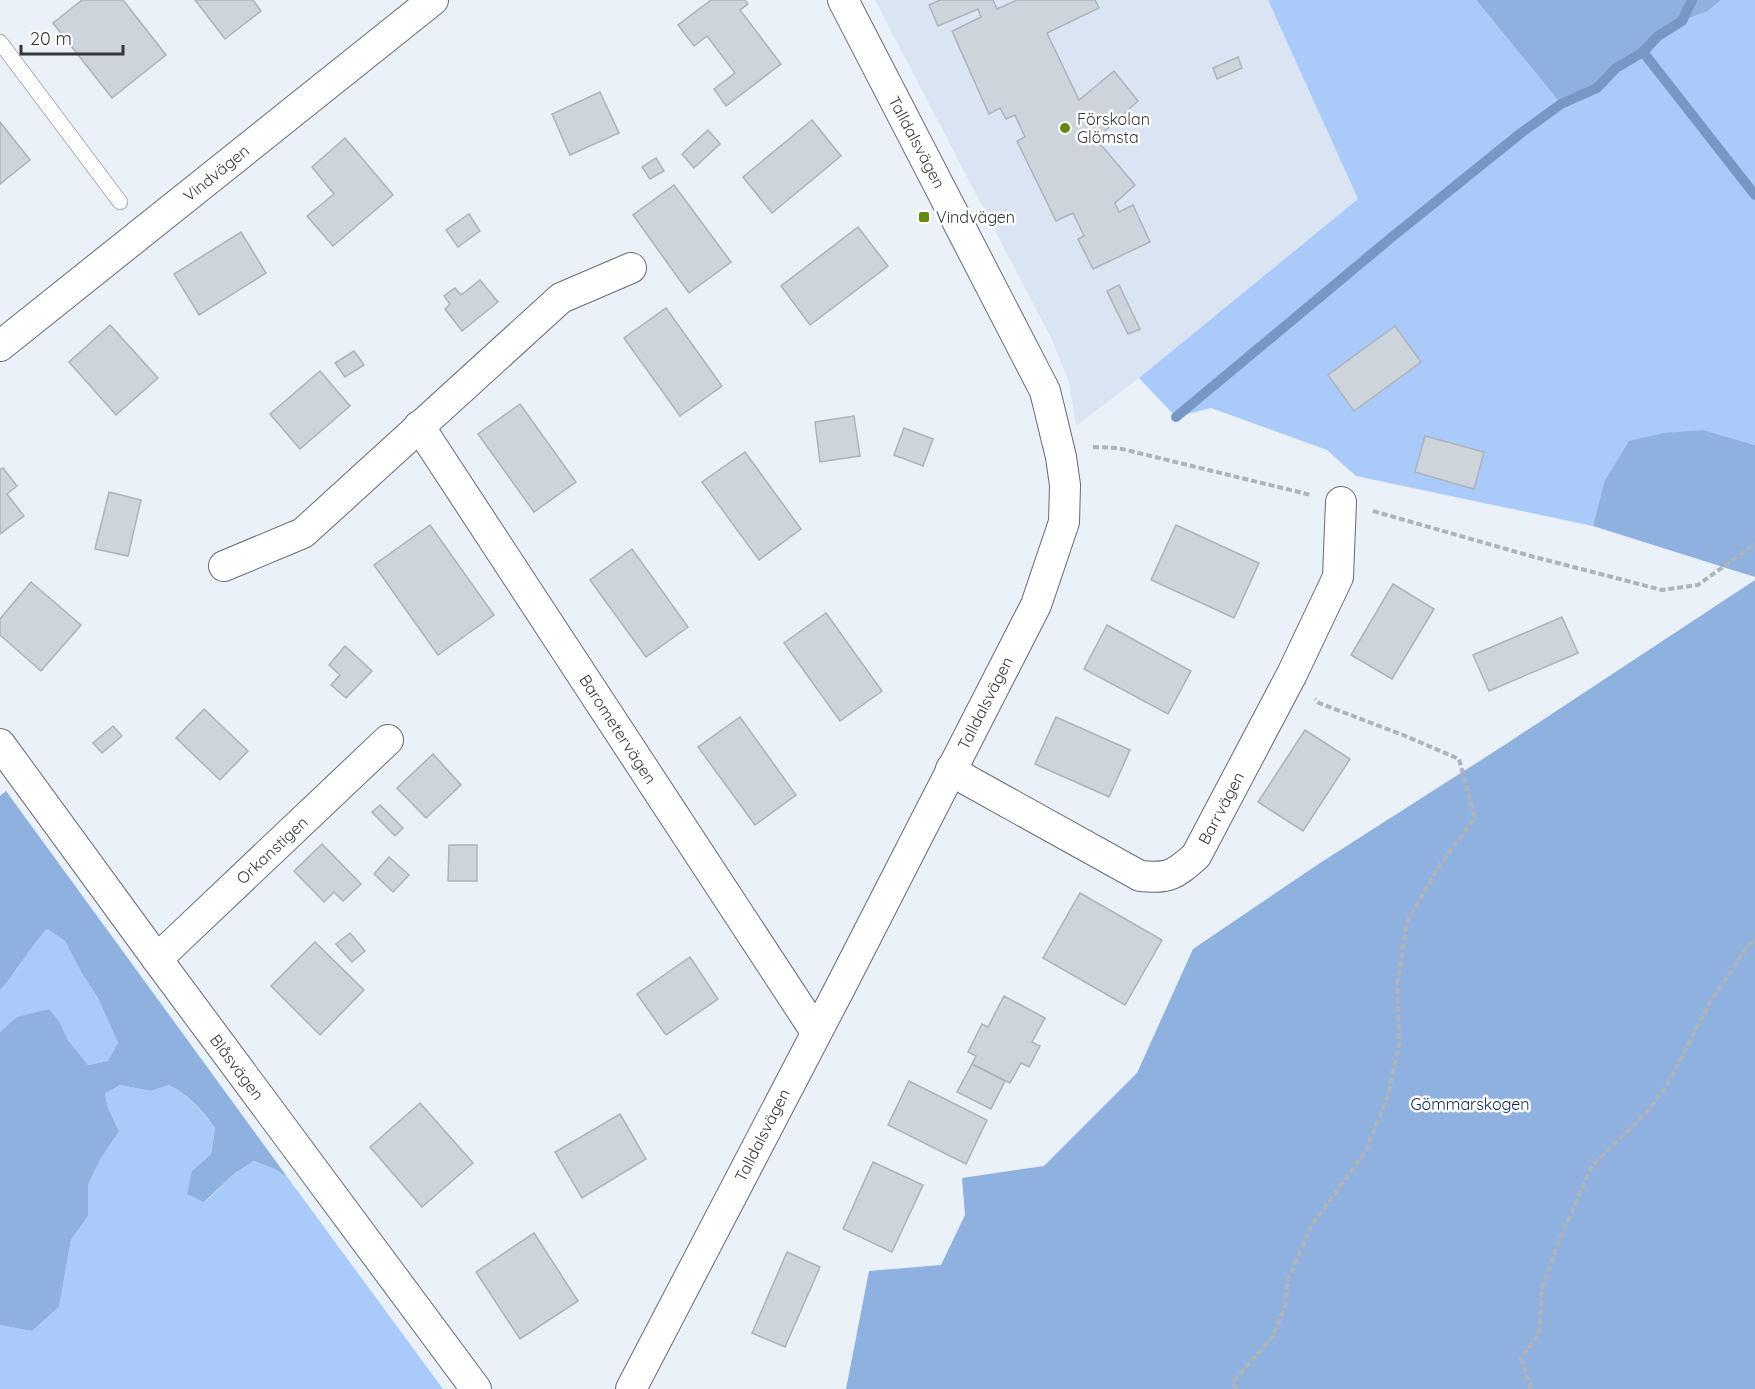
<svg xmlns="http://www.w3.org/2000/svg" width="1755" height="1389" font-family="Quicksand,sans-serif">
<rect width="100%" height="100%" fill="#eaf1f9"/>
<polygon fill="#dae4f3" points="875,0 1268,0 1358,199 1139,378 1076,426 1069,382 1052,340"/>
<g fill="#aacbf9">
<polygon points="1268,0 1476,0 1561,104 1597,88 1616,68 1643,52 1658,36 1682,21 1708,11 1721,0 1755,0 1755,445 1703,430 1604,482 1593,526 1356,476 1327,450 1211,408 1176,417 1139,378 1358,199"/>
<polygon points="47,929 65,941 81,972 98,998 118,1043 109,1061 88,1065 68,1040 60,1023 0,1032 0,990 18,968 31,946"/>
<path d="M120,1085L151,1091L169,1085C189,1095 201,1110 215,1128L211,1154L192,1171L205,1202L235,1173L254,1161L275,1169L288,1178L443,1389H0V1325L32,1331L59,1307L71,1240L88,1216V1185L100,1160L119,1131L108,1108L105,1094Z"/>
</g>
<g fill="#8fb1df">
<polygon points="1476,0 1721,0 1708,11 1682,21 1658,36 1643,52 1616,68 1597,88 1561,104"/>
<polygon points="1703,430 1755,445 1755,577 1593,526 1604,482 1629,441 1664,433"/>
<polygon points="1755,580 1755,1389 846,1389 869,1271 941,1265 965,1215 962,1178 1044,1166 1137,1073 1193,949 1320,863 1503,746"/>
<path d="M6,791L288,1178L275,1169L254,1161L235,1173L204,1202L187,1194L192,1171L211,1154L215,1128C202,1110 189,1095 169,1085L151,1091L120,1085L105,1094L108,1108L119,1131L100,1160L88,1185V1216L71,1240L59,1307L32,1331L0,1325V1032L17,1017L49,1009L60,1023L68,1040L88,1065L108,1061L118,1043L98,998L81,972L65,941L47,929C29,947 18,971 0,990V796Z"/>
</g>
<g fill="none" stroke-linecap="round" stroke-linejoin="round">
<g stroke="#7798c5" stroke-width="10">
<polyline points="1643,52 1755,195"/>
<polyline points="1176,417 1392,237 1521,133 1561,104 1597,88 1616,68 1643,52 1658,36 1682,21 1692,0"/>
</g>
</g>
<g fill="#ced4dc" stroke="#adb3bb" stroke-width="1.5">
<polygon points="82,0 123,0 166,55 112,98 53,23"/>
<polygon points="195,0 253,0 261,11 225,39"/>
<polygon points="711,0 745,0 748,4 740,10 781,64 726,106 714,89 735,73 707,36 694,46 678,25"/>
<polygon points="940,0 993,0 997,9 1017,0 1095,0 1099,8 1047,33 1079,100 1114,71 1138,101 1096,139 1135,185 1115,203 1119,212 1133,205 1150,242 1093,269 1078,239 1084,236 1073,213 1056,221 1017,141 1025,137 1015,115 1006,119 1000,108 989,114 952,31 981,17 978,9 938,26 929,5"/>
<polygon points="1238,57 1242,68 1217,79 1213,68"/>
<polygon points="600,92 619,133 570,155 552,114"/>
<polygon points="812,120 841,156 772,213 743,177"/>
<polygon points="0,122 30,160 0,184"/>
<polygon points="708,130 720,144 694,168 682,154"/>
<polygon points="345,138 393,195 333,246 307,216 334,194 312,167"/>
<polygon points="656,158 664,171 650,179 642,167"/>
<polygon points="674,185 731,262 689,293 633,215"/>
<polygon points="469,214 480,231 458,247 446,230"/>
<polygon points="858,227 888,266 810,325 781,286"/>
<polygon points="241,232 266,273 199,315 174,274"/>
<polygon points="480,280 498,302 462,331 445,309 450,304 444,296 455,288 461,295"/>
<polygon points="1119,285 1140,329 1128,334 1107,291"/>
<polygon points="666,308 722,386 680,416 624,338"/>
<polygon points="110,325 158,378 116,415 69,362"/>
<polygon points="1395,326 1421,362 1354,411 1328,375"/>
<polygon points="354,351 364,365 345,377 335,363"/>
<polygon points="320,371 350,406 300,449 270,414"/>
<polygon points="520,404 576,482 534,512 478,434"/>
<polygon points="854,416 860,456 820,462 815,422"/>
<polygon points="904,428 933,439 923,466 894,455"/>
<polygon points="1425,436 1484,452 1474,489 1415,472"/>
<polygon points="745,452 801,529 759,560 702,482"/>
<polygon points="3,468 17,486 7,494 24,516 0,534 0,470"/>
<polygon points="109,492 141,500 128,556 95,549"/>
<polygon points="430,525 494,615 438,655 374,565"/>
<polygon points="1176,525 1259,563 1234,618 1151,580"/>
<polygon points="632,549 688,627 646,657 590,580"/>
<polygon points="31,582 81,625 41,671 0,635 0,619"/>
<polygon points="1393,584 1434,609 1392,679 1351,655"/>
<polygon points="826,613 882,691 840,721 784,643"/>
<polygon points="1562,617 1578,653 1489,691 1473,655"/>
<polygon points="1107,625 1191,671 1168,714 1084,669"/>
<polygon points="345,646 372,671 346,698 331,685 340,675 329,665"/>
<polygon points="204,709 248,751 220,780 176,738"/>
<polygon points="740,717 796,795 755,825 698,747"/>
<polygon points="1056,717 1130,750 1109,797 1035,764"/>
<polygon points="113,726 122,736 102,753 93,743"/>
<polygon points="1305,730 1350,759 1303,831 1258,802"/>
<polygon points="433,754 461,785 426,818 397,788"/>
<polygon points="380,805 403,828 395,836 372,812"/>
<polygon points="322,844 361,884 343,901 334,892 324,902 294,871"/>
<polygon points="449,845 477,845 477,881 448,881"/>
<polygon points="389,857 409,875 393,892 374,874"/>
<polygon points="1080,893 1162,940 1125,1005 1043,958"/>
<polygon points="350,933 365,951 352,962 336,944"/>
<polygon points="315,942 364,990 320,1035 271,986"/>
<polygon points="690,957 718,999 666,1035 637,994"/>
<polygon points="1004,996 1045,1018 1032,1042 1040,1046 1029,1067 1021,1063 1010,1083 972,1064 976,1056 968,1052 982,1024 988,1027"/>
<polygon points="972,1064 1005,1081 991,1109 957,1092"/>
<polygon points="909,1081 987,1120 966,1164 888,1125"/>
<polygon points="420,1103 473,1163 422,1207 370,1147"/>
<polygon points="620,1114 646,1159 582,1198 555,1152"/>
<polygon points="873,1162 923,1185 892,1252 843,1229"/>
<polygon points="534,1233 578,1301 520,1339 476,1272"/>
<polygon points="787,1252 820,1267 785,1347 752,1333"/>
</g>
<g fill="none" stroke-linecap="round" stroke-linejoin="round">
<defs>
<polyline id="service" points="0,42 120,202"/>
<g id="minor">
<polyline points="0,346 433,0"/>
<path d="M419,426C552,627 683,831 816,1032"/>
<polyline points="224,566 303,533 561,298 631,268"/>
<polyline points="0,744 157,959 476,1389"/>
<path d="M951,769L967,780L1140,876C1169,879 1174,875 1196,856L1292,674L1338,577L1341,502"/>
<polyline points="157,959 388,740"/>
<polyline points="631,1389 841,986 1036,605 1064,522 1065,485 1061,457 1045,391 843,0"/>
</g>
</defs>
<use href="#service" stroke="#666b73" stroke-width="16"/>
<use href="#minor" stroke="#666b73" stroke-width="32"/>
<g stroke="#aeb4ba" stroke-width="4" stroke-dasharray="6 3" stroke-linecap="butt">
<polyline points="1093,447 1118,448 1311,495"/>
<polyline points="1373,511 1527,555 1662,590 1698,585 1755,544"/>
<polyline points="1236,1389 1233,1382 1273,1336 1285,1306 1288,1280 1311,1226 1365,1152 1388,1096 1399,1043 1397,986 1407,922 1441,863 1475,818 1459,759 1403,735 1319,703 1315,699"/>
<polyline points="1531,1389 1521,1359 1539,1334 1542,1288 1559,1241 1592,1166 1647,1112 1667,1085 1709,1004 1749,944 1755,942"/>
</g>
<use href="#service" stroke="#fff" stroke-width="15"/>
<use href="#minor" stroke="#fff" stroke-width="30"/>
</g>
<g fill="#638913" stroke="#fff" stroke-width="2">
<circle cx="1065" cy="128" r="6"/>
<rect x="918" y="211" width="12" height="12" rx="3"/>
</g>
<g text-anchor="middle" stroke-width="5" stroke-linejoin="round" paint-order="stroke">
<g font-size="16" fill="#34373a" stroke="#fff" text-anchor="start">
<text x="1077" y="125">Förskolan<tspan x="1077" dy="18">Glömsta</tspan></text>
<text x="936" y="223">Vindvägen</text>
</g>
<g font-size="16" fill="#34373a" stroke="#fff">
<text transform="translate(917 142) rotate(62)" y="6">Talldalsvägen</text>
<text transform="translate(216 173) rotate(-39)" y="6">Vindvägen</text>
<text transform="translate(985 703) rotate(-63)" y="6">Talldalsvägen</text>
<text transform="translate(618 729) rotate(57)" y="6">Barometervägen</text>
<text transform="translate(1221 808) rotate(-62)" y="6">Barrvägen</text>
<text transform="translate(272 850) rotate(-43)" y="6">Orkanstigen</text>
<text transform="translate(237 1067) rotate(53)" y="6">Blåsvägen</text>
<text transform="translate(762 1135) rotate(-63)" y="6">Talldalsvägen</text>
</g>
<g font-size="16" fill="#072852" stroke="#fff">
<text x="1470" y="1110">Gömmarskogen</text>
</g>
</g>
<path d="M21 45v9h102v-9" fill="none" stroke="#34373a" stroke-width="3"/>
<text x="30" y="45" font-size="18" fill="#34373a" stroke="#ffffff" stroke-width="4.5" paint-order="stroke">20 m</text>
</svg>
